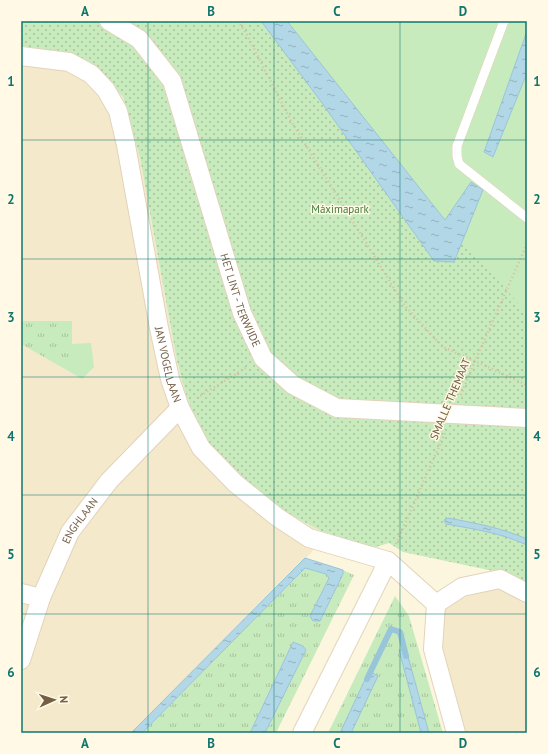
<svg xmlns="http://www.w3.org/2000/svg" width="548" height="754" font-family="'PT Sans',sans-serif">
<defs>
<pattern id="grass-tufts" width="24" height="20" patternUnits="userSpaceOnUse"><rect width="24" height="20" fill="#c8ebbd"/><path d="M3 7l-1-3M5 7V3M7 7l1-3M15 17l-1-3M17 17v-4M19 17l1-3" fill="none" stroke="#a7c29b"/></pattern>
<pattern id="park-dots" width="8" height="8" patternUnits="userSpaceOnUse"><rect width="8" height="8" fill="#c8ebbd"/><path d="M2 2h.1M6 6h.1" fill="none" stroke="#a7c29b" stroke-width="1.8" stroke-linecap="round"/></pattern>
<pattern id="water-ripples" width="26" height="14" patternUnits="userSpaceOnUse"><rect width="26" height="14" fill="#b2d7e7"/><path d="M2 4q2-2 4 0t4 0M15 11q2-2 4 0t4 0" fill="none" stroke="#95b2bd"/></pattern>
</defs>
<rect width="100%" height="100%" fill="#fdf6de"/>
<g fill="#f5e9cc">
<polygon points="21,46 70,53 95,67 123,97 140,158 177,361 186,395 192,410 276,507 321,531 312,552 131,733 21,733"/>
<polygon points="499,584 527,599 527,733 461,733 437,646 440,607 463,592"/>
</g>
<g fill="url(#grass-tufts)">
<polygon points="21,321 72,321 72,373 21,344"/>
<polygon points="305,568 326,574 329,578 310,616 343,575 343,570 354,575 276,733 265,733 306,650 293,642 250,733 142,733"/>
<polygon points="395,596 409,616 443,733 328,733"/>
</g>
<polygon fill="url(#park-dots)" points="21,21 527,21 527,586 498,572 403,552 389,543 376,547 365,545 321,531 276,507 231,471 211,446 192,410 186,395 177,361 140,158 123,97 95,67 70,53 21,46"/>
<g fill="#c8ebbd">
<polygon points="287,21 527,21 527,313 446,221"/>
<polygon points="91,343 94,367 82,379 72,373 72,344"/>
</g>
<g fill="url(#water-ripples)" stroke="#98c5da">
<polygon points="261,21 287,21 445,220 471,182 483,190 454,262 434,261 322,103"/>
<polygon points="527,31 527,73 493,157 484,152"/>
<path d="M448,518C475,523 502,528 527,539V545C501,533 474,529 446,524L444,520Z"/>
<polygon points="305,558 343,570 343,574 320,621 313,621 310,616 329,578 326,574 305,568 142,733 131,733"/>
<polygon points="293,642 303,646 306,650 265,733 250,733"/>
<polygon points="406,649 429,733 421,733 399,650"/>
<polygon points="369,671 378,676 351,733 340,733"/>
</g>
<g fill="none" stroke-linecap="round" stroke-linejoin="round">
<polyline stroke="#98c5da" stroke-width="6" points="367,679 391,629 400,632 406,656"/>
<defs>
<polyline id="lane" points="504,21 457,146 457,156 459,164 527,218"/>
<g id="street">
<path id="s1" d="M109,21L139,39L172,81L242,313L263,358L293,385L337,408L527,418"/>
<path id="s2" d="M21,56L69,62L91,74L106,90L118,111L126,145L159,328L170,379L180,408L201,448L235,483L277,517L309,538L388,561L436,604"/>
<polyline points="21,593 41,598"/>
<polyline points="436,604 433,649 456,733"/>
<polyline points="436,604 462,587 500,579 527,593"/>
<path id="s3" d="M21,660L41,598L70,532L109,481L180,408"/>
<polyline points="302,733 388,561"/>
</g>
</defs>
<use href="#lane" stroke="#e2d3ba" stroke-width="10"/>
<use href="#street" stroke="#e2d3ba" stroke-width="20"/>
<g stroke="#d9bc98" stroke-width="2.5" stroke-dasharray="1 3" stroke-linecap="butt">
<polyline points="238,21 246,33 291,121 405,306 443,347 475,361 527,385"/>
<polyline points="461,395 475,361 527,244"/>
<polyline points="197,398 247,367"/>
<polyline points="396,544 445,433"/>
</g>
<use href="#lane" stroke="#fff" stroke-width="9"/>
<use href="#street" stroke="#fff" stroke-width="18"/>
</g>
<path fill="none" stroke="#0f766e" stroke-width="1" stroke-opacity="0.55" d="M148,21V733M274,21V733M400,21V733M21,140H527M21,259H527M21,377H527M21,495H527M21,614H527"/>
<g text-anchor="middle" stroke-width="3" stroke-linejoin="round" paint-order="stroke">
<g font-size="11" fill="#457b3d" stroke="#fff9e6">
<text x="340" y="213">Máximapark</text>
</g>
<g font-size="11" fill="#745e45" stroke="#fff9e6">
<text dy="4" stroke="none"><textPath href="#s1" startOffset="318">HET LINT - TERWIJDE</textPath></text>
<text dy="4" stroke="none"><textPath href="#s2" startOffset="378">JAN VOGELLAAN</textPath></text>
<text transform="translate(450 399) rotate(-67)" y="4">SMALLE THEMAAT</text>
<text dy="4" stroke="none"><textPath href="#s3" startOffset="152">ENGHLAAN</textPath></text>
</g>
</g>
<rect width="548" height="754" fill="none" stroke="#fff9e6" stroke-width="44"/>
<g transform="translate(54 700) rotate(87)" stroke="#fff9e6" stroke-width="3" paint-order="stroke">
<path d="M0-3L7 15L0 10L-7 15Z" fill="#745e45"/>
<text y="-6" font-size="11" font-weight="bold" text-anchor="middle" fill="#745e45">N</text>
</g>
<rect x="22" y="22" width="504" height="710" fill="none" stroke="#0f766e" stroke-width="1.5"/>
<g font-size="13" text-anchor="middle" font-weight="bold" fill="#0f766e">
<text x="85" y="16">A</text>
<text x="211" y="16">B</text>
<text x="337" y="16">C</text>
<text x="463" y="16">D</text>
<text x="11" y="86">1</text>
<text x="537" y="86">1</text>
<text x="11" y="204">2</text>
<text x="537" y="204">2</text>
<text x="11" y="322">3</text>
<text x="537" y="322">3</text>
<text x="11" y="441">4</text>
<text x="537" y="441">4</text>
<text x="11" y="559">5</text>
<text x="537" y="559">5</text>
<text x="11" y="677">6</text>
<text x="537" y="677">6</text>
<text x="85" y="748">A</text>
<text x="211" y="748">B</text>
<text x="337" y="748">C</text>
<text x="463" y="748">D</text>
</g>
</svg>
